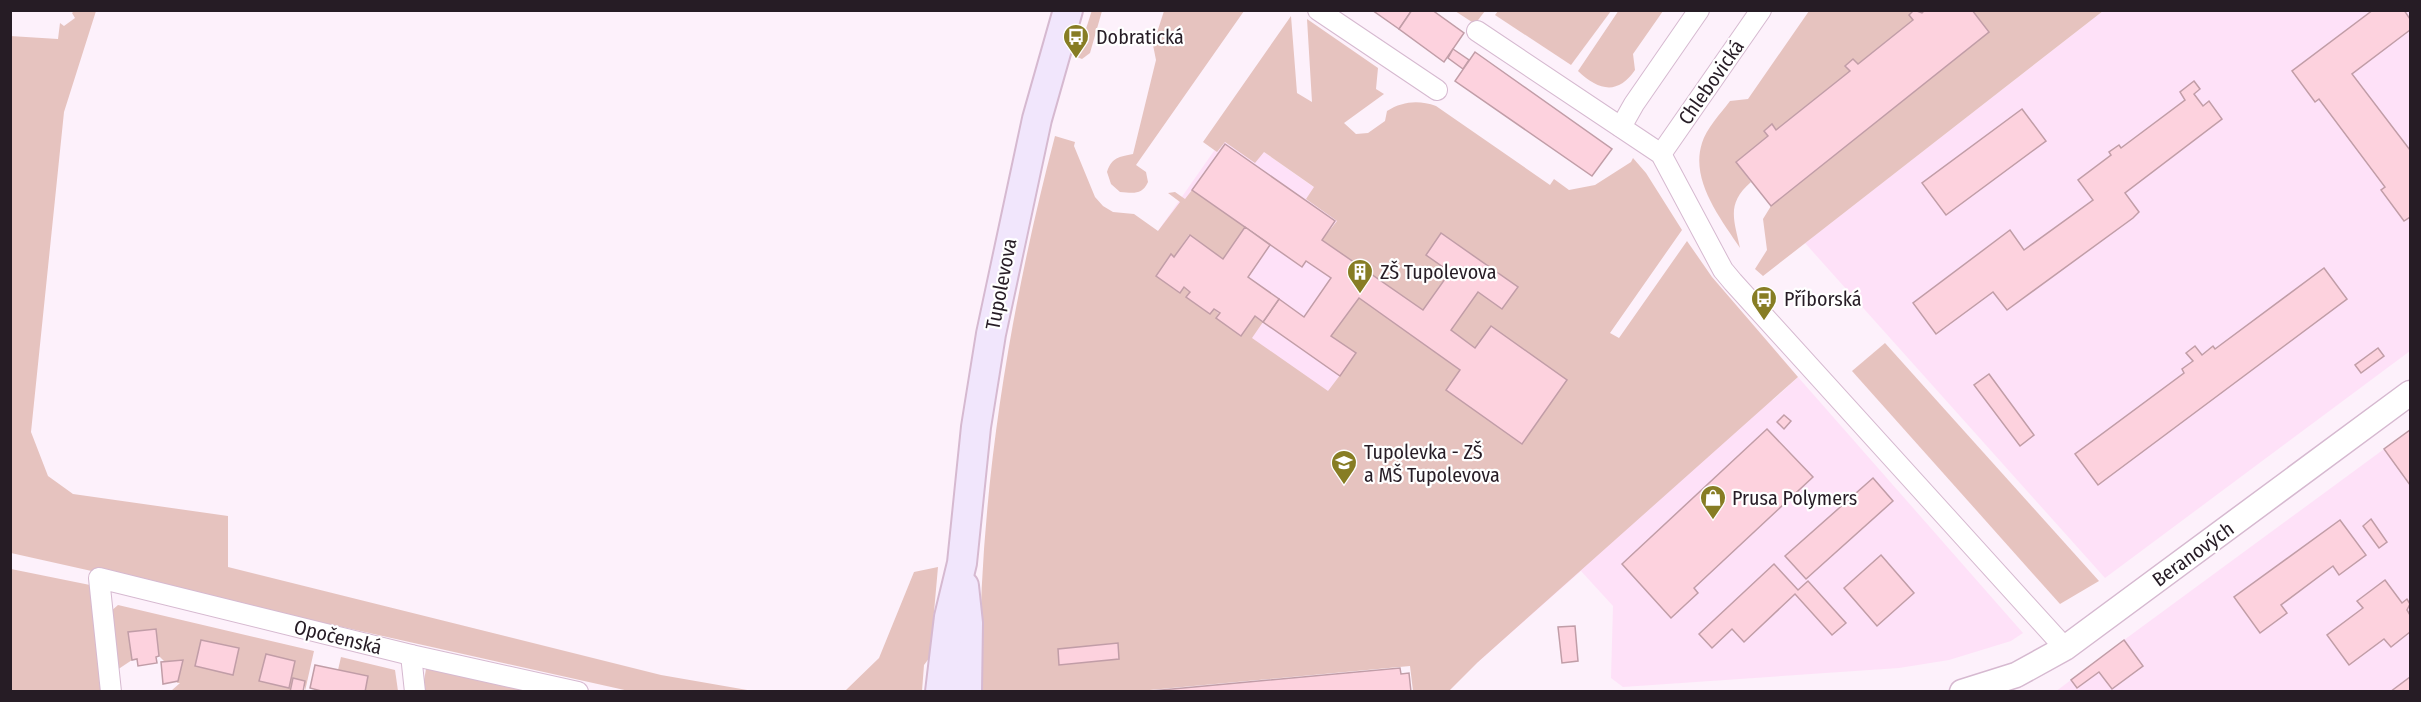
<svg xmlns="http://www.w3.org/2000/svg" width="2421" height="702" font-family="'Fira Sans Condensed',sans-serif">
<rect width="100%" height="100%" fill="#fdf1fb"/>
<g fill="#fee1f8">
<polygon points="2103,11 2410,11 2410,351 2105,578 1805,243"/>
<polygon points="1230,128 1315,188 1433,203 1613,337 1773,400 1798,377 2023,633 2011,641 1949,660 1899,668 1623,687 1611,678 1613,606 1581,571 1478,662 1051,679 1084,213 1158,231"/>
<polygon points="2410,430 2410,691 2055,692 2124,640"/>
</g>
<g fill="#e6c3bf" fill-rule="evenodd">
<polygon points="1092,10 1102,11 1090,53 1082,59 1077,57"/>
<path d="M1619,10L1663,11L1633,54L1635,70C1618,95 1599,91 1578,71Z"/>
<polygon points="74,11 96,11 64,112 31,432 48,476 73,494 228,516 228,567 661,675 753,691 629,691 11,553 10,36 58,39 60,23 64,26 75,18 72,13"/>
<path d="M1164,11H1244L1136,165L1146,172L1148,182C1142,195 1134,193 1120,192L1111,184L1107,172C1112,157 1119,157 1133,154L1156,60L1153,45Z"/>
<polygon points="1455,11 1485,11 1475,24"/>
<polygon points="1498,11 1611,10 1611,11 1571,65 1495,15"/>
<path d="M1809,11H1914L1913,20L1858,64L1846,66L1850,71L1776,130L1772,125L1764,131L1768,136L1736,162L1751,182C1726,204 1734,219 1740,248C1720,218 1690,180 1702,143C1706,129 1721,113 1730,101L1748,99Z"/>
<polygon points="1972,11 2103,11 1763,276 1755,269 1767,250 1763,219 1771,206 1989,32"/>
<path d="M1291,16L1297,93L1312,102L1307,19L1378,68L1376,89L1384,94L1344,123L1356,134L1368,133L1385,121L1387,111C1403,101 1419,100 1436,106L1550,185L1554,179L1569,190L1595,185L1631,162L1633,158L1646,173L1682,230L1610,333L1619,338L1687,241L1712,277L1798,377L1478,662L1449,691H1413L1410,666L1139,691L980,692C977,505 1008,316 1055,136L1075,142L1074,146L1095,197L1103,206L1113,212L1134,214L1158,231L1180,202L1168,193L1175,192L1185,199L1192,190L1245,227L1223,259L1189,235L1174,257L1170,255L1156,276L1180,293L1184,287L1190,292L1187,298L1210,314L1214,309L1241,335L1255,316L1263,322L1252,338L1328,391L1356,354L1331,336L1359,298L1460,370L1446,390L1522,444L1567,380L1491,326L1475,348L1451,330L1478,292L1502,309L1518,287L1441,233L1426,255L1450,272L1423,310L1322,240L1337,221L1306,199L1314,187L1264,152L1255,163L1225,142L1217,152L1203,142ZM1118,643L1119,659L1059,664L1058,649Z"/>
<polygon points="1885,343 2099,581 2060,604 1852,371"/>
<polygon points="938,567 930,657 924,665 922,691 845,691 879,658 914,572"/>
<polygon points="11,569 90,585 101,691 11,691"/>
<path d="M118,605L314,651L305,691V681L293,678L290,691H171L180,683H177L183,660L165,662L159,656L156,630L132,660L117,670L110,612ZM202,640L239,648L232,675L196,666ZM266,655L295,661L289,688L260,681Z"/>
<polygon points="341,657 395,670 398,691 365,691 338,670"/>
<polygon points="435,665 552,691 422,692 426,669"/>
</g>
<g fill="#fdd2de" stroke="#c19da7" stroke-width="1.5">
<polygon points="1372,10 1412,10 1399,29"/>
<polygon points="1412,10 1432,10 1464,33 1444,62 1399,29"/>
<polygon points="1914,10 1922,13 1925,10 1972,10 1989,32 1771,206 1736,162 1768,136 1764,131 1772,124 1776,130 1850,71 1845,66 1853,59 1858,64 1913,20 1909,15"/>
<polygon points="2373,10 2404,10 2410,19 2410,30 2352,74 2410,150 2410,217 2404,221 2381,190 2385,187 2319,99 2315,102 2292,71"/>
<polygon points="1453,49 1469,60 1463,69 1448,58"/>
<polygon points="1475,52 1612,149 1592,176 1455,81"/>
<polygon points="2194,81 2200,89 2194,94 2203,106 2209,101 2222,119 2125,193 2139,212 2133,218 2007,310 1993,292 1936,334 1913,303 2010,230 2024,250 2093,200 2078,180 2111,155 2109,152 2119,145 2121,148 2185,100 2180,92"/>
<polygon points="2022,109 2046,141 1946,215 1922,183"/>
<polygon points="1225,144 1335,221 1322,240 1423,310 1450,272 1426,255 1441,233 1518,287 1502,309 1478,292 1451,330 1475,348 1491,326 1567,380 1522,444 1446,390 1460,370 1359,298 1331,336 1356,353 1340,376 1263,322 1279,299 1304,317 1331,278 1306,261 1302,267 1192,190"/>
<polygon points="1245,227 1270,245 1248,277 1279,299 1263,322 1255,316 1241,336 1216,318 1220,313 1214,309 1210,314 1186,297 1190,292 1184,287 1180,293 1156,276 1171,254 1174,257 1190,235 1223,259"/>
<polygon points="2324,268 2347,299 2098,485 2075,454 2184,373 2182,369 2193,361 2186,353 2195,346 2202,355 2213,346 2215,349"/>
<polygon points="2378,348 2384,356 2361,373 2355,365"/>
<polygon points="1989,374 2034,435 2020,446 1974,385"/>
<polygon points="1784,415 1791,421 1784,429 1777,422"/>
<polygon points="1767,429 1813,477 1694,588 1698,593 1671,618 1622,564"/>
<polygon points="2410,430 2410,485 2384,449"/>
<polygon points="1873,478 1893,501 1806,579 1785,556"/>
<polygon points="2371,519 2387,542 2379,548 2363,526"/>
<polygon points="2340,520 2366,555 2339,575 2333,566 2281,605 2287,613 2260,633 2234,597"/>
<polygon points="1881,555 1914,593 1877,626 1844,588"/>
<polygon points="1774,564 1798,590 1808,581 1846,623 1832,635 1795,594 1744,642 1732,629 1712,648 1699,634"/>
<polygon points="2385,580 2402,603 2407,599 2410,604 2407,610 2410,615 2410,632 2391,647 2384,639 2349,665 2327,635 2363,608 2357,601"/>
<polygon points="1575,626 1578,661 1562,663 1558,627"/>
<polygon points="156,629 159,656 156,657 157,663 138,666 137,659 132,660 128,632"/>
<polygon points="201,640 239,648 233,675 195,666"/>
<polygon points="2124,640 2143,666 2112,689 2099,672 2077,688 2071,680"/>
<polygon points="1118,643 1119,659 1059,665 1058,649"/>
<polygon points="266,654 295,661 289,688 259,681"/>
<polygon points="183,660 178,681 163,684 161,662"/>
<polygon points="315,665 368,676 365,692 325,692 310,688"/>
<polygon points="1400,668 1401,674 1409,673 1411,692 1140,692"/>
<polygon points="2410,677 2410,692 2390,692"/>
<polygon points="293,678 305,681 303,692 290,692"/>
</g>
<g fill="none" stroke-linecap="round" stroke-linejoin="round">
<defs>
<g id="minor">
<polyline points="1318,10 1437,90"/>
<polyline points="1477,31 1661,154 1723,270 1733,282 2065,648"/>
<polyline points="1621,127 1634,104 1699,10"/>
<polyline points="1661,154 1761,10"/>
<polyline points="411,655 415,692"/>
<polyline points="111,692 99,578 411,655 578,692"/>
</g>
<polyline id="tertiary" points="1962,692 2016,675 2065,648 2410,393"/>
<g id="secondary">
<polyline points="964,586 968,623 967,692"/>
<polyline points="940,692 949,617 962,563 976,427 991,334 1037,119 1068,10"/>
</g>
</defs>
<use href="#minor" stroke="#d6b9d0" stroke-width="22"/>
<use href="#tertiary" stroke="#d6b9d0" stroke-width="27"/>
<use href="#secondary" stroke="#d6b9d0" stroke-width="32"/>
<use href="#minor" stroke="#fff" stroke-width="20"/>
<use href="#tertiary" stroke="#fff" stroke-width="24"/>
<use href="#secondary" stroke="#f1e6fc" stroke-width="28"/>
</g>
<defs>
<symbol id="bus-pin" viewBox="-11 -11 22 30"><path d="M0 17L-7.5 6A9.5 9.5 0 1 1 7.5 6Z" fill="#877d24" stroke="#fff"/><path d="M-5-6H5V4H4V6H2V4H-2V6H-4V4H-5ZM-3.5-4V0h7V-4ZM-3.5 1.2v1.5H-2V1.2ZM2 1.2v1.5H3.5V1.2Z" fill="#fff"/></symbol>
<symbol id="building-pin" viewBox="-11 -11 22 30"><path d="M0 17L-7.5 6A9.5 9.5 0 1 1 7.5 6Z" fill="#877d24" stroke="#fff"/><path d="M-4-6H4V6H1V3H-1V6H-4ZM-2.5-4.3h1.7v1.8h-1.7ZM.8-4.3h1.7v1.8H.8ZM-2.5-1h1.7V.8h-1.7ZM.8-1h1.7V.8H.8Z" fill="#fff"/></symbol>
<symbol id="school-pin" viewBox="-11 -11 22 30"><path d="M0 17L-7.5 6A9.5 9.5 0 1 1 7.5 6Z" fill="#877d24" stroke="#fff"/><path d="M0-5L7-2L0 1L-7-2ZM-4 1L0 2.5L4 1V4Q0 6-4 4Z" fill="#fff"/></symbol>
<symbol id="shop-pin" viewBox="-11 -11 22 30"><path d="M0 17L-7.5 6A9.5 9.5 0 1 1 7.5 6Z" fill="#877d24" stroke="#fff"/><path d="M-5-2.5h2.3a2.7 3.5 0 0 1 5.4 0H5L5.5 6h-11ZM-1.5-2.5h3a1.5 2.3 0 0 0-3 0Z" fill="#fff"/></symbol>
</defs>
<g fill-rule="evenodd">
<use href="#bus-pin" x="1061" y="22" width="30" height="40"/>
<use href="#building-pin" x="1345" y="257" width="30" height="40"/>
<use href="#bus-pin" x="1749" y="284" width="30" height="40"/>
<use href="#school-pin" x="1329" y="448" width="30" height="40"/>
<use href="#shop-pin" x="1698" y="483" width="30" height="40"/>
</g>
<g text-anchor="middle" stroke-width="4.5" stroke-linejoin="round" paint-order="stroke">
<g font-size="20" fill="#261c25" stroke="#fff" text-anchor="start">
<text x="1096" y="44">Dobratická</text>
<text x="1380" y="279">ZŠ Tupolevova</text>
<text x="1784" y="306">Příborská</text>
<text x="1364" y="459">Tupolevka - ZŠ<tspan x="1364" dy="23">a MŠ Tupolevova</tspan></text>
<text x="1732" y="505">Prusa Polymers</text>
</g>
<g font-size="20" fill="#261c25" stroke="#fff">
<text transform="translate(1711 82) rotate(-55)" y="7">Chlebovická</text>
<text transform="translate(1001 284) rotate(-79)" y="7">Tupolevova</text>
<text transform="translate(2193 554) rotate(-36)" y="7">Beranových</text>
<text transform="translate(338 637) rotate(14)" y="7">Opočenská</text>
</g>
</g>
<rect width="2421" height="702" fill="none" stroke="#261c25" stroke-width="24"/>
</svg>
